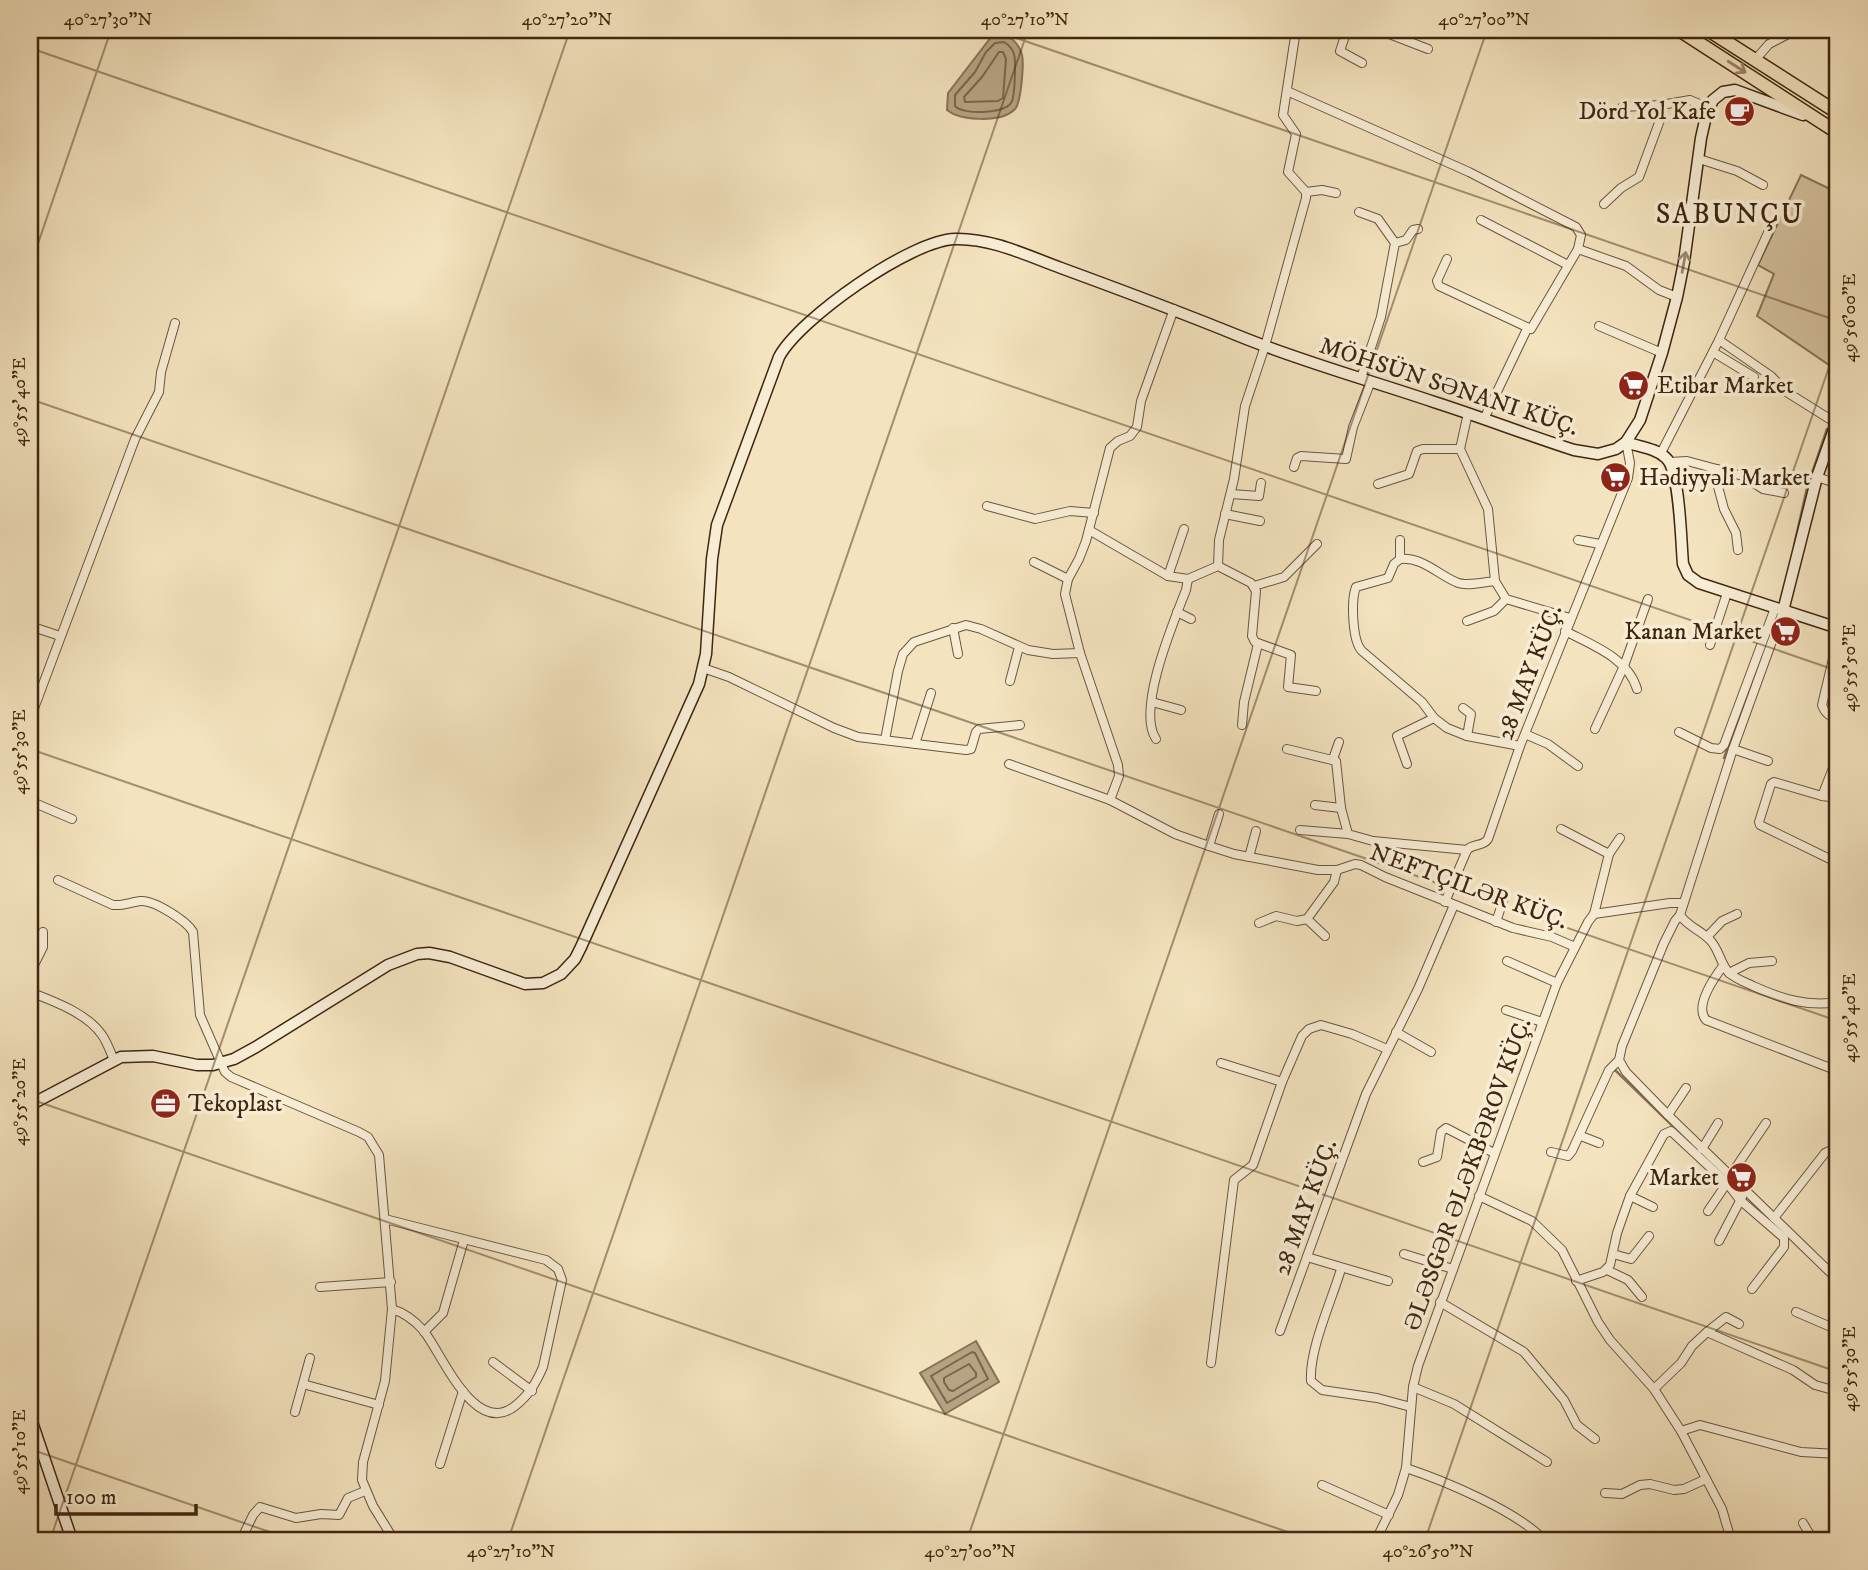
<svg xmlns="http://www.w3.org/2000/svg" width="1868" height="1570" font-family="'IM FELL DW Pica',serif">
<rect width="100%" height="100%" fill="#f3e3be"/>
<filter id="stains"><feTurbulence type="fractalNoise" baseFrequency=".00286" numOctaves="4"/><feColorMatrix values="0 0 0 0 .2 0 0 0 0 .09 0 0 0 0 .02 0 0 0 .5 -.17"/></filter>
<radialGradient id="worn" r=".72"><stop offset=".6" stop-color="#630" stop-opacity="0"/><stop offset="1" stop-color="#630" stop-opacity=".3"/></radialGradient>
<polygon fill="#d5c3a0" stroke="#8a7458" stroke-width="2" points="1801,175 1834,191 1838,185 1838,371 1757,316 1774,274 1758,265"/>
<g fill="#b6a383" stroke="#877155" stroke-width="2">
<path d="M1005,34C1013,39 1020,45 1022,55C1024,64 1021,103 1015,109C1002,123 961,121 947,110L948,93L992,36Z"/>
<polygon points="976,1341 999,1382 945,1414 920,1373"/>
</g>
<g fill="none" stroke-linecap="round" stroke-linejoin="round">
<g stroke="#7b644a" stroke-width="2">
<path d="M1004,42C1009,45 1012,48 1014,54C1016,61 1015,98 1011,103C1003,114 963,115 955,106V95L975,72L986,52L995,43Z"/>
<polygon points="999,52 1003,52 1006,59 1003,98 998,101 965,102 964,97 982,77"/>
<polygon points="972,1352 975,1353 988,1379 947,1403 931,1376"/>
<polygon points="969,1364 976,1373 976,1377 953,1391 949,1390 944,1382 944,1378"/>
</g>
<g stroke="#877155" stroke-width="2.5">
<polyline points="1794,546 1807,488 1827,429"/>
<polyline points="1724,758 1769,637"/>
<polyline points="1615,1070 1713,1165"/>
<polyline points="1731,1182 1738,1189"/>
<polyline points="1746,1196 1769,1218"/>
</g>
<defs>
<g id="street">
<polyline points="1347,30 1340,51 1362,63"/>
<polyline points="1379,30 1428,49"/>
<polyline points="1755,60 1769,44 1796,30"/>
<polyline points="1287,91 1469,172 1576,227 1581,235 1578,249 1626,266 1659,290 1677,297"/>
<polyline points="1622,107 1661,105"/>
<polyline points="1699,159 1737,171 1763,185"/>
<polyline points="1306,192 1322,190 1336,193"/>
<polyline points="1604,204 1621,188 1639,177 1660,120 1661,105 1690,100 1709,108"/>
<polyline points="1359,212 1378,219 1395,243 1381,317 1361,378"/>
<polyline points="1481,220 1568,265"/>
<polyline points="1395,243 1406,240 1413,230 1418,229"/>
<polyline points="1447,259 1437,281 1439,286 1531,329 1578,249"/>
<polyline points="1599,326 1662,353"/>
<polyline points="1719,340 1771,376 1785,391 1836,423"/>
<polyline points="1713,352 1754,377"/>
<path d="M1468,413L1460,449L1488,509L1495,581C1484,582 1466,587 1456,582C1437,574 1423,557 1400,559L1394,564L1388,578L1356,587C1351,600 1352,641 1362,651L1422,702L1434,718L1447,728L1467,736L1520,746"/>
<polyline points="1484,419 1527,329"/>
<polyline points="1661,453 1719,340 1772,224"/>
<polyline points="1670,462 1687,461 1743,476 1763,489 1784,493"/>
<polyline points="1294,467 1297,458 1301,456 1346,459 1353,427 1371,381"/>
<polyline points="1717,469 1717,483 1724,509 1736,533 1738,550"/>
<polyline points="1817,477 1838,484"/>
<polyline points="1378,484 1409,474 1417,451 1423,449 1460,449"/>
<polyline points="1231,494 1259,496 1261,483"/>
<polyline points="987,506 1035,519 1070,511 1094,513"/>
<polyline points="1225,514 1260,521"/>
<polyline points="1089,530 1168,576 1188,579 1218,566 1251,583 1256,591 1252,636 1255,642 1291,655 1288,687 1316,691"/>
<polyline points="1400,540 1400,559"/>
<polyline points="1578,540 1600,544"/>
<polyline points="1034,562 1068,579"/>
<polyline points="1218,566 1219,540 1234,479 1245,406 1265,346 1306,198 1306,192 1288,172 1296,134 1283,115 1296,30"/>
<polyline points="1168,576 1184,529"/>
<polyline points="1495,581 1506,599 1570,618"/>
<polyline points="1254,586 1284,577 1317,544"/>
<polyline points="1783,611 1733,749 1680,915 1675,921 1664,943 1622,1046 1619,1060 1626,1072 1668,1115 1838,1280"/>
<polyline points="1177,612 1191,619"/>
<polyline points="1467,621 1494,611 1506,599"/>
<polyline points="30,626 60,636"/>
<polyline points="953,628 958,654"/>
<path d="M1565,631C1592,645 1628,658 1637,689"/>
<path d="M1838,638L1822,705C1825,714 1830,716 1838,719"/>
<polyline points="1710,645 1727,593"/>
<polyline points="703,668 729,677 834,728 858,737 966,750 971,749 976,732 979,729 1020,725"/>
<polyline points="1010,681 1019,647"/>
<polyline points="1152,702 1181,710"/>
<polyline points="1463,708 1471,714 1467,736"/>
<polyline points="30,719 135,439 159,392 161,372 175,323"/>
<polyline points="1242,725 1244,702 1258,644"/>
<polyline points="1595,729 1624,666 1648,599"/>
<polyline points="1679,732 1711,748 1720,749 1724,745 1775,608"/>
<polyline points="1525,734 1548,744 1578,766"/>
<path d="M1156,739C1136,710 1174,621 1186,590L1188,579"/>
<polyline points="885,740 898,671 903,654 914,642 966,625 981,629 1028,650 1053,654 1080,653"/>
<polyline points="915,744 931,693"/>
<polyline points="1287,749 1336,761 1341,808 1348,834 1373,841 1467,850"/>
<polyline points="1733,749 1768,761"/>
<polyline points="1333,759 1339,742"/>
<polyline points="1009,764 1110,800 1175,834 1209,846 1234,854 1318,870 1337,870 1355,864 1361,865 1385,877 1513,928 1552,937 1575,947"/>
<polyline points="1407,764 1397,736 1434,718"/>
<polyline points="1822,796 1833,768"/>
<polyline points="1838,798 1822,796 1774,782 1771,784 1759,822 1760,825 1838,863"/>
<polyline points="1110,800 1119,776 1118,765 1080,653 1065,594 1068,579 1079,559 1086,541 1110,448 1118,441 1130,436 1137,427 1141,401 1174,309"/>
<polyline points="30,801 72,819"/>
<polyline points="1315,805 1341,808"/>
<polyline points="1561,829 1609,854 1594,914"/>
<polyline points="1300,830 1348,834"/>
<polyline points="1209,846 1219,814"/>
<polyline points="1609,854 1620,838"/>
<polyline points="1249,857 1256,831"/>
<path d="M58,880L113,905C123,906 131,902 141,901C154,900 187,921 193,932L200,1015L225,1072L231,1077L359,1132L368,1137L379,1155L392,1309L385,1381L363,1462L362,1480L373,1506L394,1540"/>
<path d="M1445,902L1467,850C1473,843 1483,847 1488,839L1520,746L1628,478L1630,463L1626,442"/>
<path d="M1680,915C1688,927 1701,930 1710,940C1719,949 1720,963 1729,973C1736,979 1745,982 1753,986C1782,999 1807,1007 1838,1002"/>
<polyline points="1307,919 1325,936"/>
<polyline points="1496,922 1505,895"/>
<polyline points="1259,923 1276,916 1297,921 1307,919 1334,882 1337,870"/>
<polyline points="1707,937 1722,921 1737,914"/>
<polyline points="1507,961 1557,983"/>
<path d="M1723,966C1714,978 1694,1006 1706,1020L1838,1071"/>
<polyline points="30,973 43,947 43,932"/>
<polyline points="1729,973 1749,963 1772,961"/>
<path d="M30,992C53,1001 87,1013 102,1035C107,1042 110,1051 114,1060"/>
<polyline points="1506,1010 1542,1022"/>
<polyline points="1396,1032 1431,1052"/>
<polyline points="1221,1063 1282,1082"/>
<polyline points="1668,1115 1686,1088"/>
<polyline points="1581,1136 1599,1143"/>
<polyline points="1702,1149 1718,1123"/>
<polyline points="1551,1152 1568,1156 1572,1151 1609,1070 1619,1060"/>
<polyline points="1423,1162 1437,1157 1441,1132 1446,1128 1494,1153"/>
<polyline points="1730,1176 1766,1123"/>
<polyline points="1479,1196 1532,1221 1562,1250 1598,1322 1610,1340 1654,1389 1681,1431 1722,1509 1731,1540"/>
<polyline points="1630,1196 1653,1207"/>
<polyline points="1708,1211 1727,1183"/>
<polyline points="1774,1218 1825,1153 1829,1151 1838,1157"/>
<path d="M385,1219L546,1260L558,1269L562,1280L543,1367C536,1383 529,1395 515,1406C474,1438 442,1353 423,1330C414,1320 405,1313 392,1309"/>
<polyline points="1719,1241 1742,1197"/>
<polyline points="1404,1254 1453,1269"/>
<polyline points="1613,1254 1631,1259 1649,1236"/>
<polyline points="1307,1257 1388,1281"/>
<path d="M1341,1269C1332,1300 1309,1349 1311,1381L1322,1390L1377,1398L1411,1407"/>
<polyline points="1607,1270 1628,1280 1642,1297"/>
<polyline points="1576,1281 1603,1272 1610,1265 1617,1233 1630,1196 1664,1134 1671,1131 1727,1183 1740,1200 1784,1238 1784,1247 1752,1289"/>
<polyline points="320,1287 391,1282"/>
<polyline points="1440,1302 1524,1352 1564,1400 1577,1425 1595,1439"/>
<polyline points="1796,1312 1838,1330"/>
<polyline points="1280,1331 1366,1094 1418,989 1454,905"/>
<polyline points="424,1332 443,1313 464,1240"/>
<polyline points="1707,1332 1726,1317 1739,1324"/>
<polyline points="493,1362 532,1391"/>
<polyline points="1211,1363 1234,1180 1253,1165 1282,1082 1302,1036 1309,1029 1321,1025 1352,1034 1387,1049"/>
<polyline points="303,1384 379,1405"/>
<polyline points="1413,1387 1454,1404 1547,1462"/>
<polyline points="1654,1389 1681,1363 1692,1346 1707,1332 1793,1370 1815,1385 1833,1390 1838,1395"/>
<polyline points="295,1412 310,1358"/>
<polyline points="1681,1431 1700,1425 1801,1452 1838,1454"/>
<polyline points="440,1464 463,1391"/>
<path d="M1406,1468C1445,1481 1517,1511 1544,1540"/>
<polyline points="1322,1485 1389,1515"/>
<polyline points="1605,1493 1622,1494 1640,1485 1650,1484 1674,1490 1684,1489 1706,1479"/>
<polyline points="1803,1523 1813,1540"/>
<polyline points="241,1540 253,1515 260,1507 296,1518 321,1514 339,1515 348,1498 365,1491"/>
<polyline points="1376,1540 1398,1495 1406,1468 1413,1387 1418,1366 1557,983 1588,922 1594,914 1670,903 1683,903"/>
</g>
<g id="secondary">
<path d="M1626,442C1639,447 1656,448 1666,458C1680,470 1681,543 1683,564L1688,575L1699,583L1838,628"/>
<polyline points="1783,611 1817,477 1838,418"/>
<path d="M30,1105L121,1057L153,1056L197,1065H213L234,1059L256,1047L388,965L417,954L429,953L450,957L525,984L543,983L561,974L575,959L581,947L699,684L706,654L712,559L717,525L779,357C799,319 911,240 955,239C992,238 1028,256 1061,268C1121,290 1180,312 1239,336C1303,362 1369,380 1434,402C1481,417 1527,435 1574,450L1598,454L1616,449L1626,442L1640,420L1662,353L1677,297L1684,262L1701,138L1706,116L1713,100L1723,92L1735,90L1803,115"/>
<polyline points="30,1416 72,1540"/>
</g>
<g id="primary">
<polyline points="1679,30 1838,133"/>
<polyline points="1708,30 1838,113"/>
</g>
</defs>
<use href="#street" stroke="#6d553c" stroke-width="10"/>
<use href="#secondary" stroke="#402610" stroke-width="13"/>
<use href="#primary" stroke="#402610" stroke-width="15"/>
<use href="#street" stroke="#f7edd5" stroke-width="8"/>
<use href="#secondary" stroke="#f7edd5" stroke-width="10"/>
<use href="#primary" stroke="#f3e3be" stroke-width="12"/>
</g>
<defs><path id="oneway-shaft" d="M-6 0H5M1.5-3L5.5 0L1.5 3" fill="none" stroke-width="1.6" stroke-linecap="round" stroke-linejoin="round" transform="scale(1.75)"/></defs>
<use stroke="#9a8467" href="#oneway-shaft" transform="translate(1737 67) rotate(33)"/>
<use stroke="#9c8a72" href="#oneway-shaft" transform="translate(1684 262) rotate(-80)"/>
<path fill="none" stroke="#402610" stroke-width="2" stroke-opacity="0.45" d="M993,30L1838,321M30,48L1838,671M30,267L111,30M30,399L1838,1021M30,749L1838,1372M30,1099L1311,1540M30,1449L293,1540M50,1540L570,30M508,1540L1028,30M967,1540L1487,30M1425,1540L1838,341"/>
<defs>
<symbol id="cafe-disc" viewBox="-11 -11 22 22"><circle r="9.5" fill="#8f2418" stroke="#f7edd5"/><path d="M-5.5-4.5H6V0H3Q3 3.5 0 3.5H-2.5Q-5.5 3.5-5.5 0ZM3-3.2v2h1.7v-2ZM-6 4.5H4V6H-6Z" fill="#fff"/></symbol>
<symbol id="supermarket-disc" viewBox="-11 -11 22 22"><circle r="9.5" fill="#8f2418" stroke="#f7edd5"/><path d="M-6-5.5h2.5l.6 2H6L4.5 2H-2.5L-4.4-4H-6ZM-1.5 3.2a1.3 1.3 0 1 0 .1 0ZM3 3.2a1.3 1.3 0 1 0 .1 0Z" fill="#fff"/></symbol>
<symbol id="office-disc" viewBox="-11 -11 22 22"><circle r="9.5" fill="#8f2418" stroke="#f7edd5"/><path d="M-6-3h4V-5.5h4V-3h4V5H-6ZM-1-4.5V-3h2v-1.5ZM-6 0V1H6V0Z" fill="#fff"/></symbol>
</defs>
<g fill-rule="evenodd">
<use href="#cafe-disc" x="1722" y="94" width="35" height="35"/>
<use href="#supermarket-disc" x="1616" y="368" width="35" height="35"/>
<use href="#supermarket-disc" x="1598" y="460" width="35" height="35"/>
<use href="#supermarket-disc" x="1768" y="614" width="35" height="35"/>
<use href="#office-disc" x="148" y="1086" width="35" height="35"/>
<use href="#supermarket-disc" x="1724" y="1160" width="35" height="35"/>
</g>
<g text-anchor="middle" stroke-width="7" stroke-linejoin="round" paint-order="stroke">
<g font-size="24" fill="#402610" stroke="#f7edd5" text-anchor="end">
<text x="1716" y="119">Dörd Yol Kafe</text>
<text x="1657" y="393" text-anchor="start">Etibar Market</text>
<text x="1639" y="485" text-anchor="start">Hədiyyəli Market</text>
<text x="1762" y="639">Kanan Market</text>
<text x="188" y="1111" text-anchor="start">Tekoplast</text>
<text x="1719" y="1185">Market</text>
</g>
<g font-size="24" fill="#402610" stroke="#f7edd5">
<text transform="translate(1449 386) rotate(18)" y="8">MÖHSÜN SƏNANI KÜÇ.</text>
<text transform="translate(1529 672) rotate(-69)" y="8">28 MAY KÜÇ.</text>
<text transform="translate(1469 886) rotate(20)" y="8">NEFTÇILƏR KÜÇ.</text>
<text transform="translate(1467 1174) rotate(-70)" y="8">ƏLƏSGƏR ƏLƏKBƏROV KÜÇ.</text>
<text transform="translate(1305 1207) rotate(-70)" y="8">28 MAY KÜÇ.</text>
</g>
<g font-size="28" letter-spacing="2" fill="#402610" stroke="#f7edd5">
<text x="1730" y="223">SABUNÇU</text>
</g>
</g>
<rect width="1868" height="1570" fill="none" stroke="#f3e3be" stroke-width="77"/>
<path d="M56 1504v10h140v-10" fill="none" stroke="#402610" stroke-width="3.5"/>
<text x="66" y="1504" font-size="21" fill="#402610" stroke="#f7edd5" stroke-width="5" paint-order="stroke">100 m</text>
<rect x="38" y="38" width="1791" height="1494" fill="none" stroke="#402610" stroke-width="2.5"/>
<g font-size="18" text-anchor="middle" fill="#402610">
<text x="108" y="25">40°27'30"N</text>
<text x="567" y="25">40°27'20"N</text>
<text x="1025" y="25">40°27'10"N</text>
<text x="1484" y="25">40°27'00"N</text>
<text transform="translate(1849 318) rotate(-90)" y="6">49°56'00"E</text>
<text transform="translate(19 402) rotate(-90)" y="6">49°55'40"E</text>
<text transform="translate(1849 668) rotate(-90)" y="6">49°55'50"E</text>
<text transform="translate(19 752) rotate(-90)" y="6">49°55'30"E</text>
<text transform="translate(1849 1018) rotate(-90)" y="6">49°55'40"E</text>
<text transform="translate(19 1102) rotate(-90)" y="6">49°55'20"E</text>
<text transform="translate(1849 1369) rotate(-90)" y="6">49°55'30"E</text>
<text transform="translate(19 1452) rotate(-90)" y="6">49°55'10"E</text>
<text x="511" y="1557">40°27'10"N</text>
<text x="970" y="1557">40°27'00"N</text>
<text x="1428" y="1557">40°26'50"N</text>
</g>
<rect width="100%" height="100%" filter="url(#stains)"/>
<rect width="100%" height="100%" fill="url(#worn)"/>
</svg>
